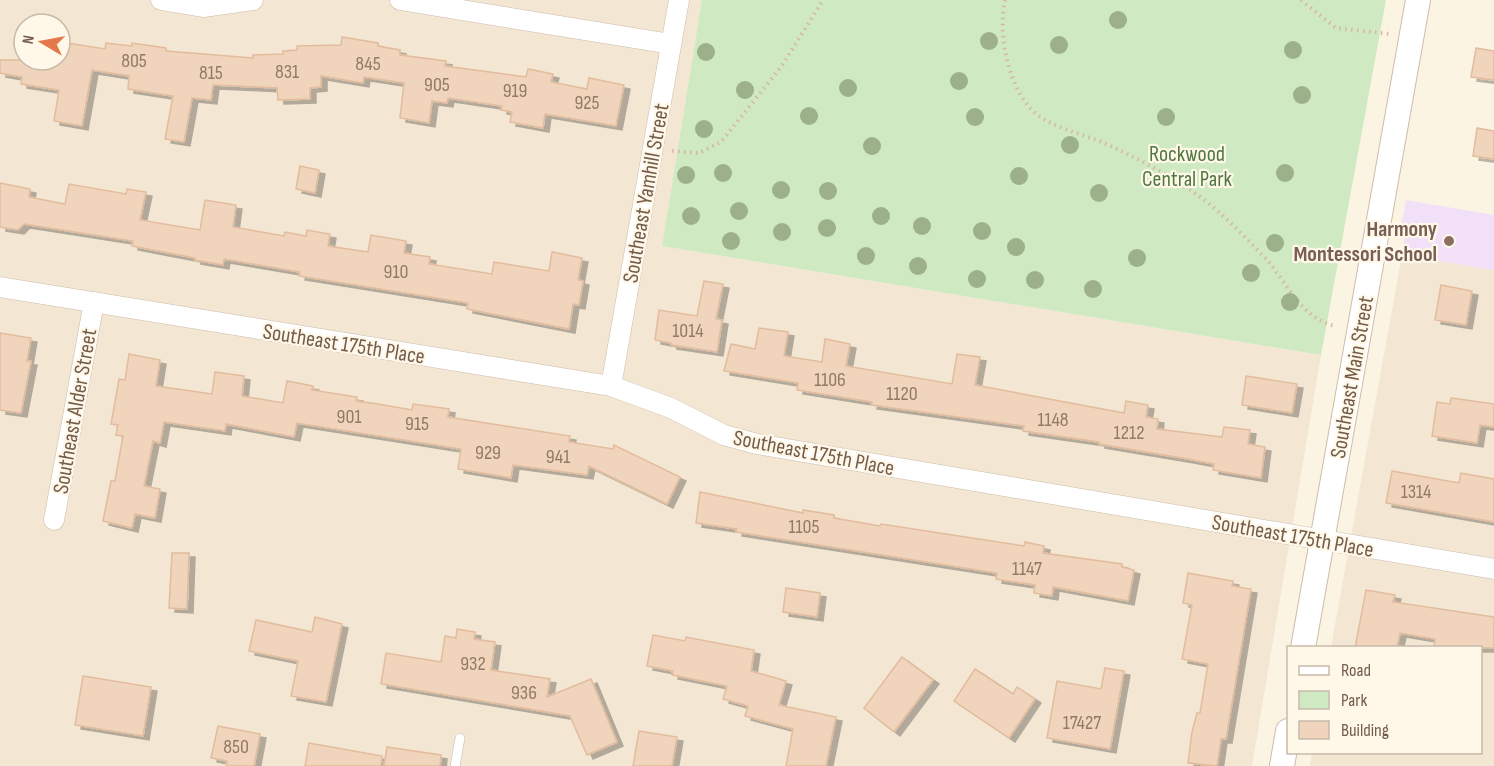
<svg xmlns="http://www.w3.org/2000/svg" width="1494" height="766" font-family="'Sofia Sans Condensed',sans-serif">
<defs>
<filter id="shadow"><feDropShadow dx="6" dy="4" stdDeviation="0" flood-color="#0004"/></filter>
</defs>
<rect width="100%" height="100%" fill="#fcf4e3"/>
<g fill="#f3e6d2" fill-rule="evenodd">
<path d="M0,0H702L662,246L1321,355L1252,766H0ZM24,24H60V60H24Z"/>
<polygon points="1402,255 1494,270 1494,766 1310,766 1312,753 1480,752 1480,648 1331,647"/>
</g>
<polygon fill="#f1e0f8" points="1406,200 1494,215 1494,270 1402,255 1406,228 1401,227"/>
<polygon fill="#cfe9c2" points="702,0 1386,0 1321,355 662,246"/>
<g fill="#f0d4bc" stroke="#e2bc9d" stroke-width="1.5" filter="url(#shadow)">
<polygon points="342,37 378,43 378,46 400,50 400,55 446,61 445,66 526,77 528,69 553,74 551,82 587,89 589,78 624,85 616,126 545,114 543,128 510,122 512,112 501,110 502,106 448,98 447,103 432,101 429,123 400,118 404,83 364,77 363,83 321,76 321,87 310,88 310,99 278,100 277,88 213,85 211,100 192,98 184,142 165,139 173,96 128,89 129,76 92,70 82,126 54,121 59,90 21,84 22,77 0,73 0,60 60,60 60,42 105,49 106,43 132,46 132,43 166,48 166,51 253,58 253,55 283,54 283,51 297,50 297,46 341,45"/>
<polygon points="1476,48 1494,51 1494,80 1471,77"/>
<polygon points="1477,128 1494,131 1494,159 1473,156"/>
<polygon points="300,166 319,170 315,193 296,189"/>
<polygon points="0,183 30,189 29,197 65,204 69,184 126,194 127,189 146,192 140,220 200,230 205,200 236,205 233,227 284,236 285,232 306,236 307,230 330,234 328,246 368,252 371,235 406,241 404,253 430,257 429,264 492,274 494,262 549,271 552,252 582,258 578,280 583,281 579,305 573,304 569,329 467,309 468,303 299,276 300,272 224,259 223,265 195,260 195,258 132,246 133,241 24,224 18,230 0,227"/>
<polygon points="704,281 723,284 716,319 722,320 717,352 671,345 671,343 655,340 659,310 697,316"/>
<polygon points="1441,285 1472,291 1466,325 1435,320"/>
<polygon points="759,328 788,332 784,356 822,362 825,339 850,344 846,366 952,384 957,354 980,357 975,385 1124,413 1126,401 1148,405 1146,417 1158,419 1157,429 1222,437 1224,427 1250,430 1248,444 1265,447 1261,478 1213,470 1214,464 1188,459 1099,444 1099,442 1023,431 1024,426 871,405 872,402 797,390 798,383 724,371 731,344 755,349"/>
<polygon points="0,333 31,338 27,361 31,361 21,413 0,410"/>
<polygon points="129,354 160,360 156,386 212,394 215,372 244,376 242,396 283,403 287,381 313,386 312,390 357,397 356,401 378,404 412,410 413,404 449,409 448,417 570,436 569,442 613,449 614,445 680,477 667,504 589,466 587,475 513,465 511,478 458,469 461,449 297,423 294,437 226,424 225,431 164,422 160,443 153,441 144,486 160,489 155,518 135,514 132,528 103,521 111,481 115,481 123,436 116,435 118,425 111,424 119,379 125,380"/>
<polygon points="1246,376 1297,384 1292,413 1242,405"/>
<polygon points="1451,398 1494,404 1494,427 1480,425 1477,443 1432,436 1437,402 1450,404"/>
<polygon points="1392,471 1459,483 1461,473 1494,479 1494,522 1386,503"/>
<polygon points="700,492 803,513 803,510 834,515 834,518 880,526 881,524 1024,546 1025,542 1044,546 1043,553 1122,564 1122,567 1134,570 1128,601 1053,587 1052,596 1034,593 1035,585 996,579 997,573 736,532 737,529 696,523"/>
<polygon points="172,553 189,553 187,609 169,608"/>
<polygon points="1188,573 1233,581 1232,586 1251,589 1226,739 1221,739 1217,766 1188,763 1192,732 1197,713 1200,713 1208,664 1182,659 1192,605 1183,603"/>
<polygon points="786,588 820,593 817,617 783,612"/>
<polygon points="1366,590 1395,595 1393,602 1494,617 1494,648 1434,648 1435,639 1400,633 1397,648 1355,648"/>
<polygon points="315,617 342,624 326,702 291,696 298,661 249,651 256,620 312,632"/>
<polygon points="457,629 475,632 474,639 495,642 491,670 550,679 547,697 591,679 617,742 587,755 570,716 381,684 386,653 441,662 445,636 456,638"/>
<polygon points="653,635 685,641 686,637 754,650 751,671 786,681 779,705 836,717 826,766 786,766 793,729 745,716 748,706 723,699 727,686 672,675 673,671 647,666"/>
<polygon points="902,657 933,680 894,732 864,708"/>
<polygon points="1105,668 1124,671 1110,749 1047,738 1057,681 1101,689"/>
<polygon points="975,669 1013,694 1017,687 1035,699 1009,738 954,701"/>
<polygon points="83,676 151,687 143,736 75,725"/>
<polygon points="218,726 260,734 254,766 226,766 227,761 211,758"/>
<polygon points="639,731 677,737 672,766 633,766"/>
<polygon points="309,743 382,756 381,766 305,766"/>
<polygon points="387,747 441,755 440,766 384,766"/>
</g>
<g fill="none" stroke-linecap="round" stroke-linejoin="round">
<defs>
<polyline id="service" points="455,766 460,738"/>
<g id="minor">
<polyline points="161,0 203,7 253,0"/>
<polyline points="400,0 671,44"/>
<polyline points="0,287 611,386 671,408 724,435 757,444 1494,569"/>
<polyline points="611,386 679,0"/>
<polyline points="54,520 94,302"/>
</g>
<g id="tertiary">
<polyline points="1303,648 1418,0"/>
<polyline points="1282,766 1288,731"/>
</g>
</defs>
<use href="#service" stroke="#cdbcaa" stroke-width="10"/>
<use href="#minor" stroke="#cdbcaa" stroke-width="21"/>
<use href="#tertiary" stroke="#cdbcaa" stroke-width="26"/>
<g stroke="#d5b89f" stroke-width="4" stroke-dasharray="1.5 4.5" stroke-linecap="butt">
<path d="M1005,0C998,33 1007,82 1030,108C1047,127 1081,133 1104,143C1139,159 1176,178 1207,202C1228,219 1247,239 1266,259C1287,282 1302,320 1336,326"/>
<polyline points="1301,0 1336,28 1390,34"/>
<polyline points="672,151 699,153 721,142 781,67 823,0"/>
</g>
<use href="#service" stroke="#fff" stroke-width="9"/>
<use href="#minor" stroke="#fff" stroke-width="20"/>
<use href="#tertiary" stroke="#fff" stroke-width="24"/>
</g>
<g fill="#9cb08a">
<circle cx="1118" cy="20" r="9"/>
<circle cx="989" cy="41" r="9"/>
<circle cx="1059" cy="45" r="9"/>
<circle cx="1293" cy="50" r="9"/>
<circle cx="706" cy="52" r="9"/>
<circle cx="959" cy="81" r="9"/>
<circle cx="848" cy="88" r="9"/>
<circle cx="745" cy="90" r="9"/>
<circle cx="1302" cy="95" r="9"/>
<circle cx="809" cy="116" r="9"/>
<circle cx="975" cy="117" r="9"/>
<circle cx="1166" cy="117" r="9"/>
<circle cx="704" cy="129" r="9"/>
<circle cx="1070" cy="145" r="9"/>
<circle cx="872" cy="146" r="9"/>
<circle cx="723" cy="173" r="9"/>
<circle cx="1285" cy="173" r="9"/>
<circle cx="686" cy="175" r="9"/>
<circle cx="1019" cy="176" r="9"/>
<circle cx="781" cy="190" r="9"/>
<circle cx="828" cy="191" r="9"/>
<circle cx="1099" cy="193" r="9"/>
<circle cx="739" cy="211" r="9"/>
<circle cx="691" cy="216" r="9"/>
<circle cx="881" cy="216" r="9"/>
<circle cx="922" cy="226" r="9"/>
<circle cx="827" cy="228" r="9"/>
<circle cx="982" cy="231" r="9"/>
<circle cx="782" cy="232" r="9"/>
<circle cx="731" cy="241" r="9"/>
<circle cx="1275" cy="243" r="9"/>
<circle cx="1016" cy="247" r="9"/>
<circle cx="866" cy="256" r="9"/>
<circle cx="1137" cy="258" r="9"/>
<circle cx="918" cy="266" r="9"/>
<circle cx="1251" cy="273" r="9"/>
<circle cx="977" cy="279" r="9"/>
<circle cx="1035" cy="280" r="9"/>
<circle cx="1093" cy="289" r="9"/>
<circle cx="1290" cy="302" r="9"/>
</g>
<circle fill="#8d6e63" stroke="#fff8e9" stroke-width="2" cx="1449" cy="241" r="6"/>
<g text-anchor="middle" stroke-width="4.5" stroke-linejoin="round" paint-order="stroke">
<g font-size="20" fill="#927a66">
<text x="134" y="67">805</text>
<text x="368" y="70">845</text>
<text x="287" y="78">831</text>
<text x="211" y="79">815</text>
<text x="437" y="91">905</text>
<text x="515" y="97">919</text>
<text x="587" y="109">925</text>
<text x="396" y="278">910</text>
<text x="688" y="337">1014</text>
<text x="830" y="386">1106</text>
<text x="902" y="400">1120</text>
<text x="349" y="423">901</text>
<text x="1053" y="426">1148</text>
<text x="417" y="430">915</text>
<text x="1129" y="439">1212</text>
<text x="488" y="459">929</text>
<text x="558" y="463">941</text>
<text x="1416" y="498">1314</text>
<text x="804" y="533">1105</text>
<text x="1027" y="575">1147</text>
<text x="473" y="670">932</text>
<text x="524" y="699">936</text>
<text x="1082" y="729">17427</text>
<text x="236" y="753">850</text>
</g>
<g font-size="22" fill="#4e7842" stroke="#fff8e9">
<text x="1187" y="161">Rockwood<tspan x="1187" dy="25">Central Park</tspan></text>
</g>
<g font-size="22" fill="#735c4a" stroke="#fff8e9">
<text transform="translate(645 193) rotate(-80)" y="8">Southeast Yamhill Street</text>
<text transform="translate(344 343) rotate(9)" y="8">Southeast 175th Place</text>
<text transform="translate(1351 377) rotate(-80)" y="8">Southeast Main Street</text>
<text transform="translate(74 411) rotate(-80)" y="8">Southeast Alder Street</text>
<text transform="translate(814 452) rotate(11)" y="8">Southeast 175th Place</text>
<text transform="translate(1293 535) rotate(10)" y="8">Southeast 175th Place</text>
</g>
<g font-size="22" font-weight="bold" fill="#785e54" stroke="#fff8e9" text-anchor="end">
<text x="1437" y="236">Harmony<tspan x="1437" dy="25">Montessori School</tspan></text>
</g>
</g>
<rect x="1287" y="646" width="195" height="108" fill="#fff8e9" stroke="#c7baa9" stroke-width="1.5"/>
<rect x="1299" y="666" width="30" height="9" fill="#ffffff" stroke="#c7baa9" stroke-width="1.5"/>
<text x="1341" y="676" font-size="18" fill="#735c4a">Road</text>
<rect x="1299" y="691" width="30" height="18" fill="#cfe9c2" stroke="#c7baa9" stroke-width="1.5"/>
<text x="1341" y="706" font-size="18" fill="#735c4a">Park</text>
<rect x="1299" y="721" width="30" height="18" fill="#f0d4bc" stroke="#c7baa9" stroke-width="1.5"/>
<text x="1341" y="736" font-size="18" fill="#735c4a">Building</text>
<g transform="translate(42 42) rotate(280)"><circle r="28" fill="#fff8e9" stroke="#c7baa9" stroke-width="1.5"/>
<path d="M0-4.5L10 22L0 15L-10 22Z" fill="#e3784b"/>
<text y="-9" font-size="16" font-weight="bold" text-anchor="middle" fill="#735c4a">N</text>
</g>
</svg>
